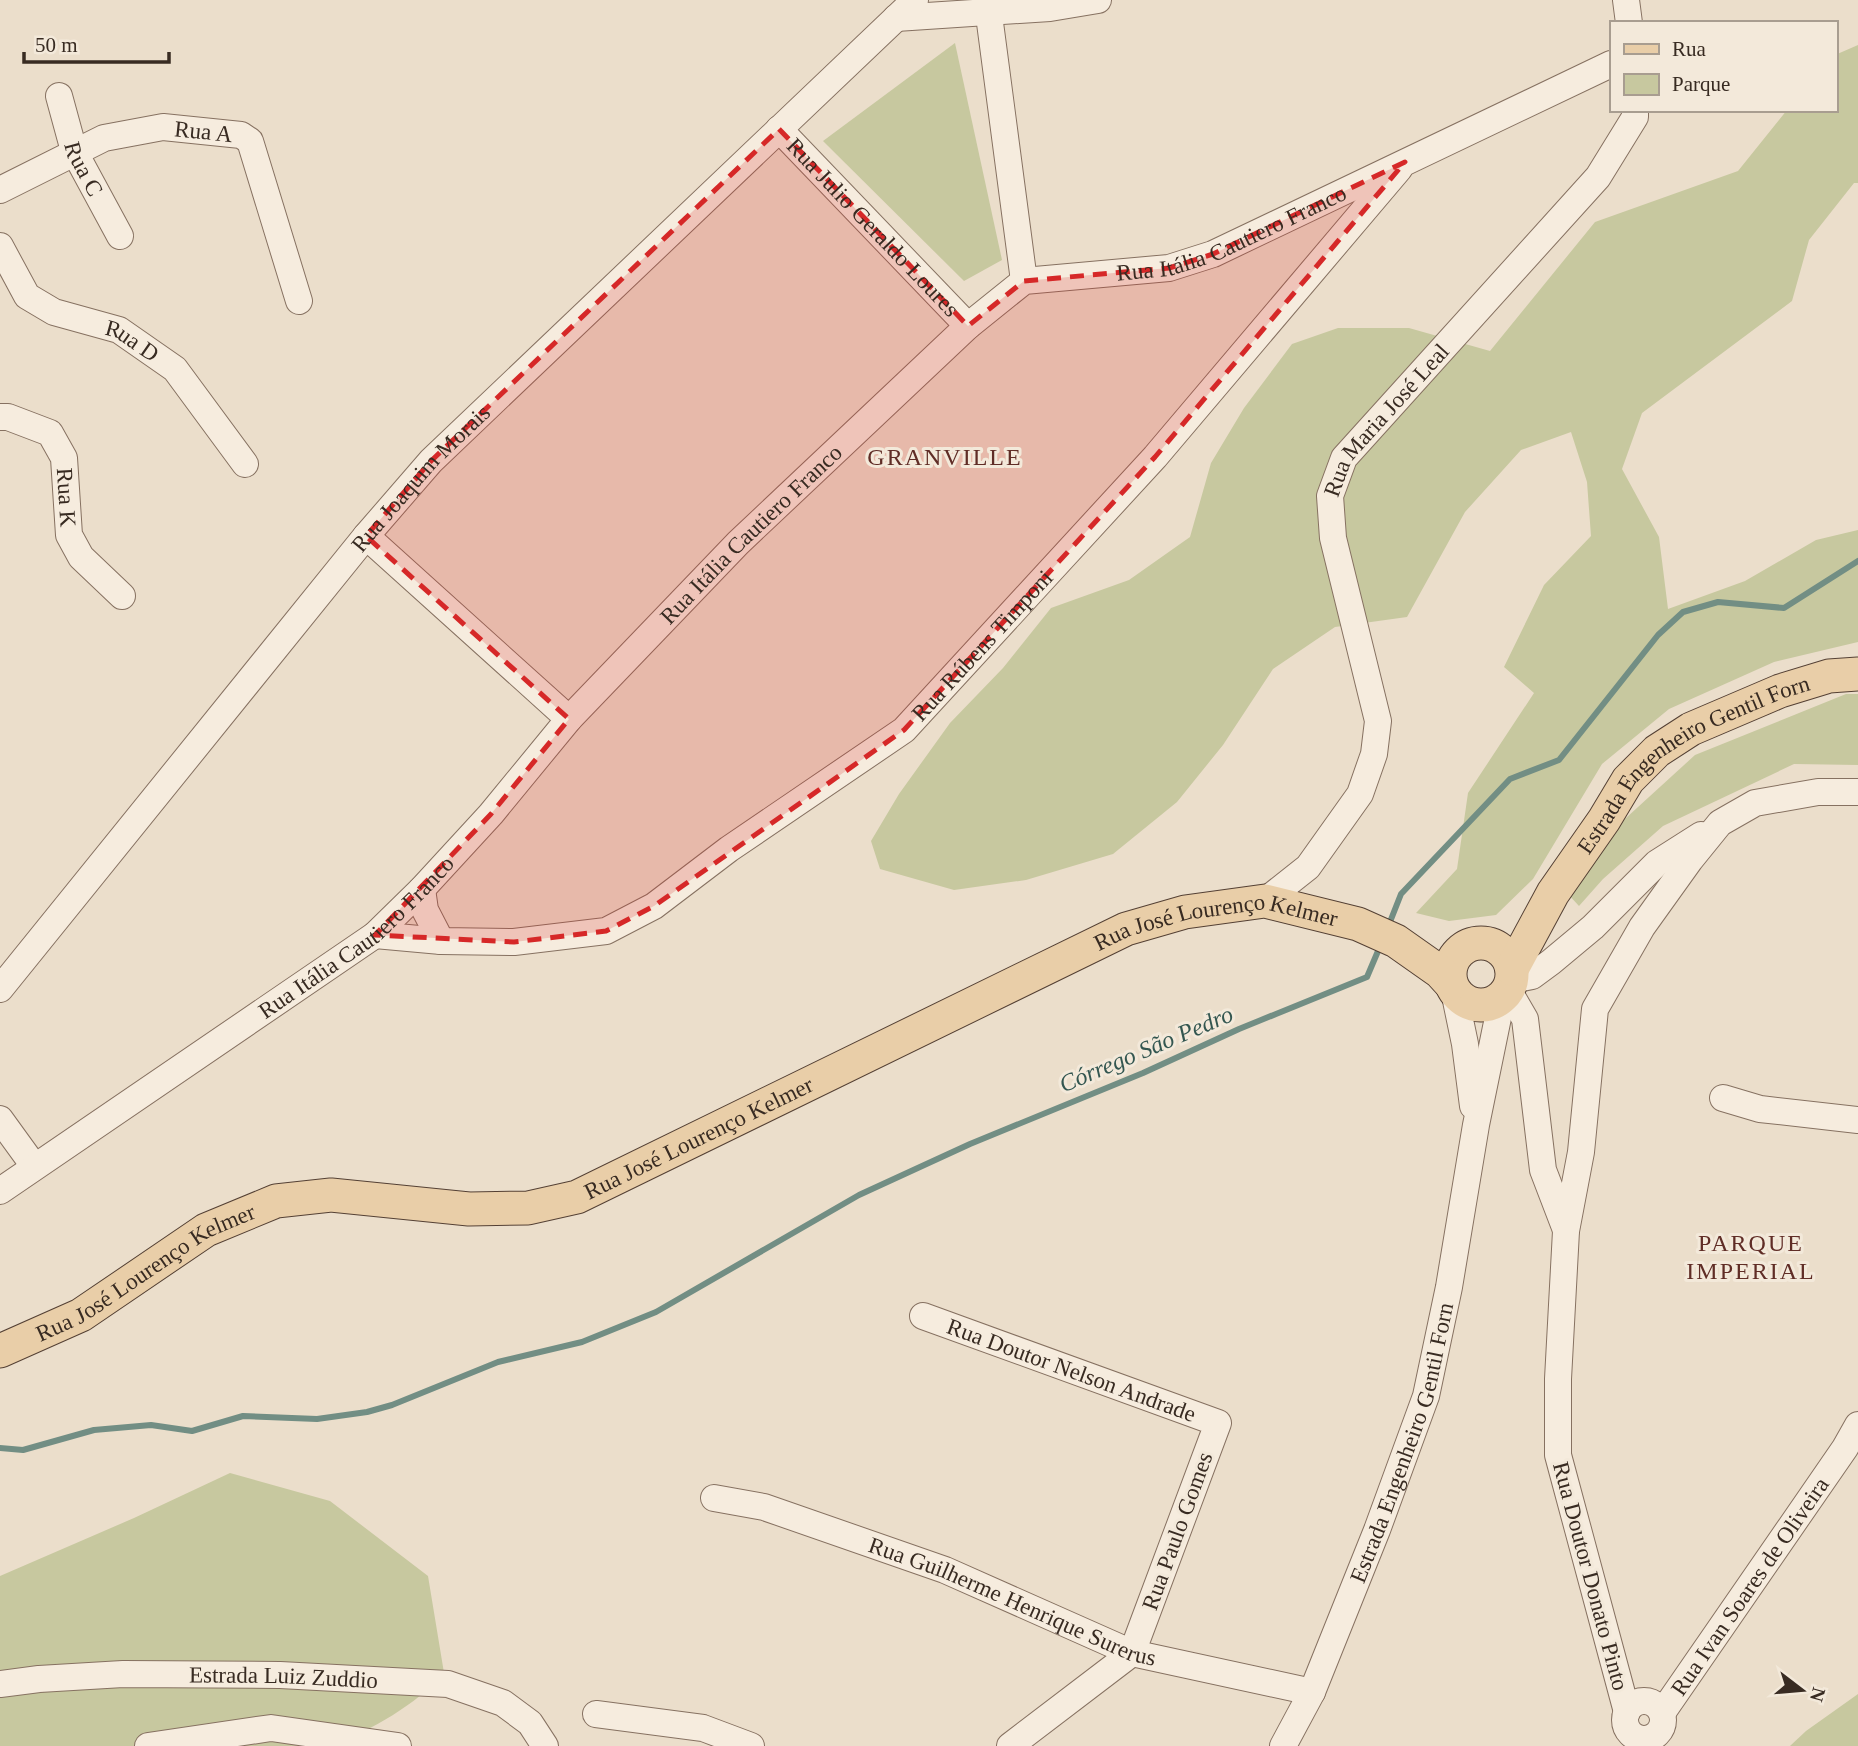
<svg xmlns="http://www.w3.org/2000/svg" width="1858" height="1746" font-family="Georgia,serif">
<rect width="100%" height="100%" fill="#ebdecb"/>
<g fill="#c7c89f">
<polygon points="955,43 1002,260 964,281 823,141"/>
<polygon points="1858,45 1858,183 1854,183 1809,240 1792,301 1642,413 1622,469 1659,537 1668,609 1745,581 1816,540 1858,530 1858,642 1774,662 1669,709 1602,764 1533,879 1496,915 1449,921 1416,913 1457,869 1468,793 1534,693 1504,667 1544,585 1591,536 1587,482 1571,432 1521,450 1465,512 1407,617 1335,627 1273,669 1223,745 1177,802 1113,854 1026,880 954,890 880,869 871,841 899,794 950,723 1003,668 1051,608 1129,580 1190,537 1211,463 1244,408 1292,344 1338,328 1409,328 1490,351 1595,222 1738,171 1787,110 1835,110 1835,55"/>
<polygon points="1846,694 1858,694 1858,765 1794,764 1663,826 1603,879 1579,906 1567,893 1615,828 1695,755"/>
<path d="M230,1473L330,1501L428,1576L444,1673C415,1706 373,1728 333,1746H0V1576L134,1518Z"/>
<polygon points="1858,1694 1858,1746 1790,1746 1806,1731"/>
</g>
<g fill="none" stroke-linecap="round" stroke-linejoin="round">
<g stroke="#728e84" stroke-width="6">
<polyline points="1388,927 1401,894 1510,779 1559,760 1658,635 1683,612 1718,602 1784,608 1858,561"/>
<polyline points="0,1448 23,1450 94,1430 151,1425 192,1431 243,1416 317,1419 367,1412 392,1405 498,1362 582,1342 656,1312 859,1195 970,1144 1143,1073 1239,1029 1367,977 1381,944"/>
</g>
<defs>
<g id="minor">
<polyline points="987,0 1024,281"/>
<polyline points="1626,0 1629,23"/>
<polyline points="896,18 1050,8 1098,0"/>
<path id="s1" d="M59,96L74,151L120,236"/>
<path id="s2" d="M779,129L968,326"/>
<path id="s3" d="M0,190L104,138L163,127L241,135L250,141L299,301"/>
<path id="s4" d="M0,246L27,296L54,312L119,330L175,369L245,464"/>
<path id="s5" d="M0,417H8L50,433L64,458L69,535L81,557L122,596"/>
<polyline points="366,536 569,719"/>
<polyline points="422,889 425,910 441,941"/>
<path id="s6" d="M1265,901L1308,867L1360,794L1374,754L1378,721L1333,538L1330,496L1344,458L1598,177L1635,117V110"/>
<path id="s7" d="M375,935L441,941L514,942L606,931L654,906L729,849L904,730L1155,457L1399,169"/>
<polyline points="1512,980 1532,976 1551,962 1593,927 1657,863 1701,835"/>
<path id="s8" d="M0,989L366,536L431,461L915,0"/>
<polyline points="1508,990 1525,1019 1543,1170 1566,1230"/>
<polyline points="1454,991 1465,1044 1473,1106"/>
<polyline points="1723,1098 1760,1109 1858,1120"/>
<polyline points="0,1119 34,1166"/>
<path id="s9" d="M0,1191L375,935L422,889L491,814L569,719L738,543L968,326L1024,281L1169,268L1213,254L1611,64"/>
<path id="s10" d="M923,1316L1218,1423L1132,1653L1010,1746"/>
<path id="s11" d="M714,1498L764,1507L945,1570L1132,1653L1312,1692"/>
<path id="s12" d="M0,1684L39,1679L123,1674L280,1675L448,1684L503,1703L530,1723L545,1746"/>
<circle cx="1644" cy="1720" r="19"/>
<polyline points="1627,1712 1558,1455 1558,1379 1566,1231 1581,1152 1595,1009 1642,927 1690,860 1720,823 1755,803 1818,792 1858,792"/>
<path id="s13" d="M1662,1713L1845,1448L1858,1425"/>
<polyline points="596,1714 703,1728 751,1746"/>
<polyline points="148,1746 271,1728 398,1746"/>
<path id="s14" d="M1283,1746L1312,1692L1377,1530L1426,1396L1449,1287L1476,1125L1502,998"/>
</g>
<g id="major">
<circle cx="1481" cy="974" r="31"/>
<path id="s15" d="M1512,969L1553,893L1604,820L1628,780L1657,751L1691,729L1780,691L1829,676L1858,674"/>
<path id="s16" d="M0,1351L81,1315L206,1230L276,1201L331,1195L469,1209L528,1208L577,1197L1126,929L1185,912L1265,901L1358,924L1396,941L1440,972L1451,984"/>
</g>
</defs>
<use href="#minor" stroke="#867161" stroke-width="28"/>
<use href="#major" stroke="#544034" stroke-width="35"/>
<use href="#minor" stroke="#f6ecde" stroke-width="26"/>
<use href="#major" stroke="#e9cea8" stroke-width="33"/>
</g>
<path fill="#d62828" fill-opacity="0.2" stroke="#d62828" stroke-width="5" stroke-dasharray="14 9" stroke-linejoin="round" d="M779,129L968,326L1024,281L1169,268L1213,254L1405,162L1155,457L904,730L654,906L606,931L514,942L375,935L491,814L569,719L366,536L431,461Z"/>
<g text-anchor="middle" stroke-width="6" stroke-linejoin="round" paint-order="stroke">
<g font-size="23" fill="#382b22" stroke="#f3e9da">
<text dy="8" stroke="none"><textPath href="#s3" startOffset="217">Rua A</textPath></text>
<text dy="8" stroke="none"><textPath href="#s1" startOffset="77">Rua C</textPath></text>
<text dy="8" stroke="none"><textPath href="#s2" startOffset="136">Rua Julio Geraldo Loures</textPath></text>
<text dy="8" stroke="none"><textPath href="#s9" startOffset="1592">Rua Itália Cautiero Franco</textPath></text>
<text dy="8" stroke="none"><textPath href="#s4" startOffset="172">Rua D</textPath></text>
<text dy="8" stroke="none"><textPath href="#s6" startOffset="546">Rua Maria José Leal</textPath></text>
<text dy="8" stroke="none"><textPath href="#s8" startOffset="662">Rua Joaquim Morais</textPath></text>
<text dy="8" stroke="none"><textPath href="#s5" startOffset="121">Rua K</textPath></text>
<text dy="8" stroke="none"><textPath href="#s9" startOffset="1004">Rua Itália Cautiero Franco</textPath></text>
<text dy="8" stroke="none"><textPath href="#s7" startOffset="707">Rua Rúbens Timponi</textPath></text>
<text dy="8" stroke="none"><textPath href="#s15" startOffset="284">Estrada Engenheiro Gentil Forn</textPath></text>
<text dy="8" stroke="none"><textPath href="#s9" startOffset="438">Rua Itália Cautiero Franco</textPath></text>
<text dy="8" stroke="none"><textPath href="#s16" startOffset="1321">Rua José Lourenço Kelmer</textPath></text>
<text dy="8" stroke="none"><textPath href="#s16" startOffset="754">Rua José Lourenço Kelmer</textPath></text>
<text dy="8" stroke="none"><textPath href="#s16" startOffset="166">Rua José Lourenço Kelmer</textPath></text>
<text dy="8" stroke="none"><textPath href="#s10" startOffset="158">Rua Doutor Nelson Andrade</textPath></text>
<text dy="8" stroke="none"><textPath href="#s14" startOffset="327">Estrada Engenheiro Gentil Forn</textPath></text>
<text transform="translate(1177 1531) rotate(-70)" y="8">Rua Paulo Gomes</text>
<text transform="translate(1591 1576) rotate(75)" y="8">Rua Doutor Donato Pinto</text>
<text dy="8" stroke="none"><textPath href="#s13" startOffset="154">Rua Ivan Soares de Oliveira</textPath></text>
<text dy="8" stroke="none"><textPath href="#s11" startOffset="317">Rua Guilherme Henrique Surerus</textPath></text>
<text dy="8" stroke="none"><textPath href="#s12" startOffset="284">Estrada Luiz Zuddio</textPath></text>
</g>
<g font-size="24" letter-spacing="2" fill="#602d26" stroke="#f3e9da">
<text x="945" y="465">GRANVILLE</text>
<text x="1751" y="1251">PARQUE<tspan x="1751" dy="28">IMPERIAL</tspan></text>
</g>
<g font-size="24" font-style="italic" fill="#335650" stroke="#f3e9da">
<text transform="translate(1146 1049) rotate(-23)" y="8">Córrego São Pedro</text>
</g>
</g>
<rect x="1610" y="21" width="228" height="91" fill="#f3e9da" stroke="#a89d90" stroke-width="2"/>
<rect x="1624" y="44" width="35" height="10" fill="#e9cea8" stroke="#a89d90" stroke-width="2"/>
<text x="1672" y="56" font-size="21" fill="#382b22">Rua</text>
<rect x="1624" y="74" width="35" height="21" fill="#c7c89f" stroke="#a89d90" stroke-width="2"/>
<text x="1672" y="91" font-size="21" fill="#382b22">Parque</text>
<g transform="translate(1802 1690) rotate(106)" stroke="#f3e9da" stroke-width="5" paint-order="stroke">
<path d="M0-5L12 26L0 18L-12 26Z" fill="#382b22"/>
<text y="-10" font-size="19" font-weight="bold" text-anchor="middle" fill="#382b22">N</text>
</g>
<path d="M24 52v10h145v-10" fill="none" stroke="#382b22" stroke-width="3.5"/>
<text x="35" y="52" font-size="21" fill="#382b22" stroke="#f3e9da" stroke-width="5" paint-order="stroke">50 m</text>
</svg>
